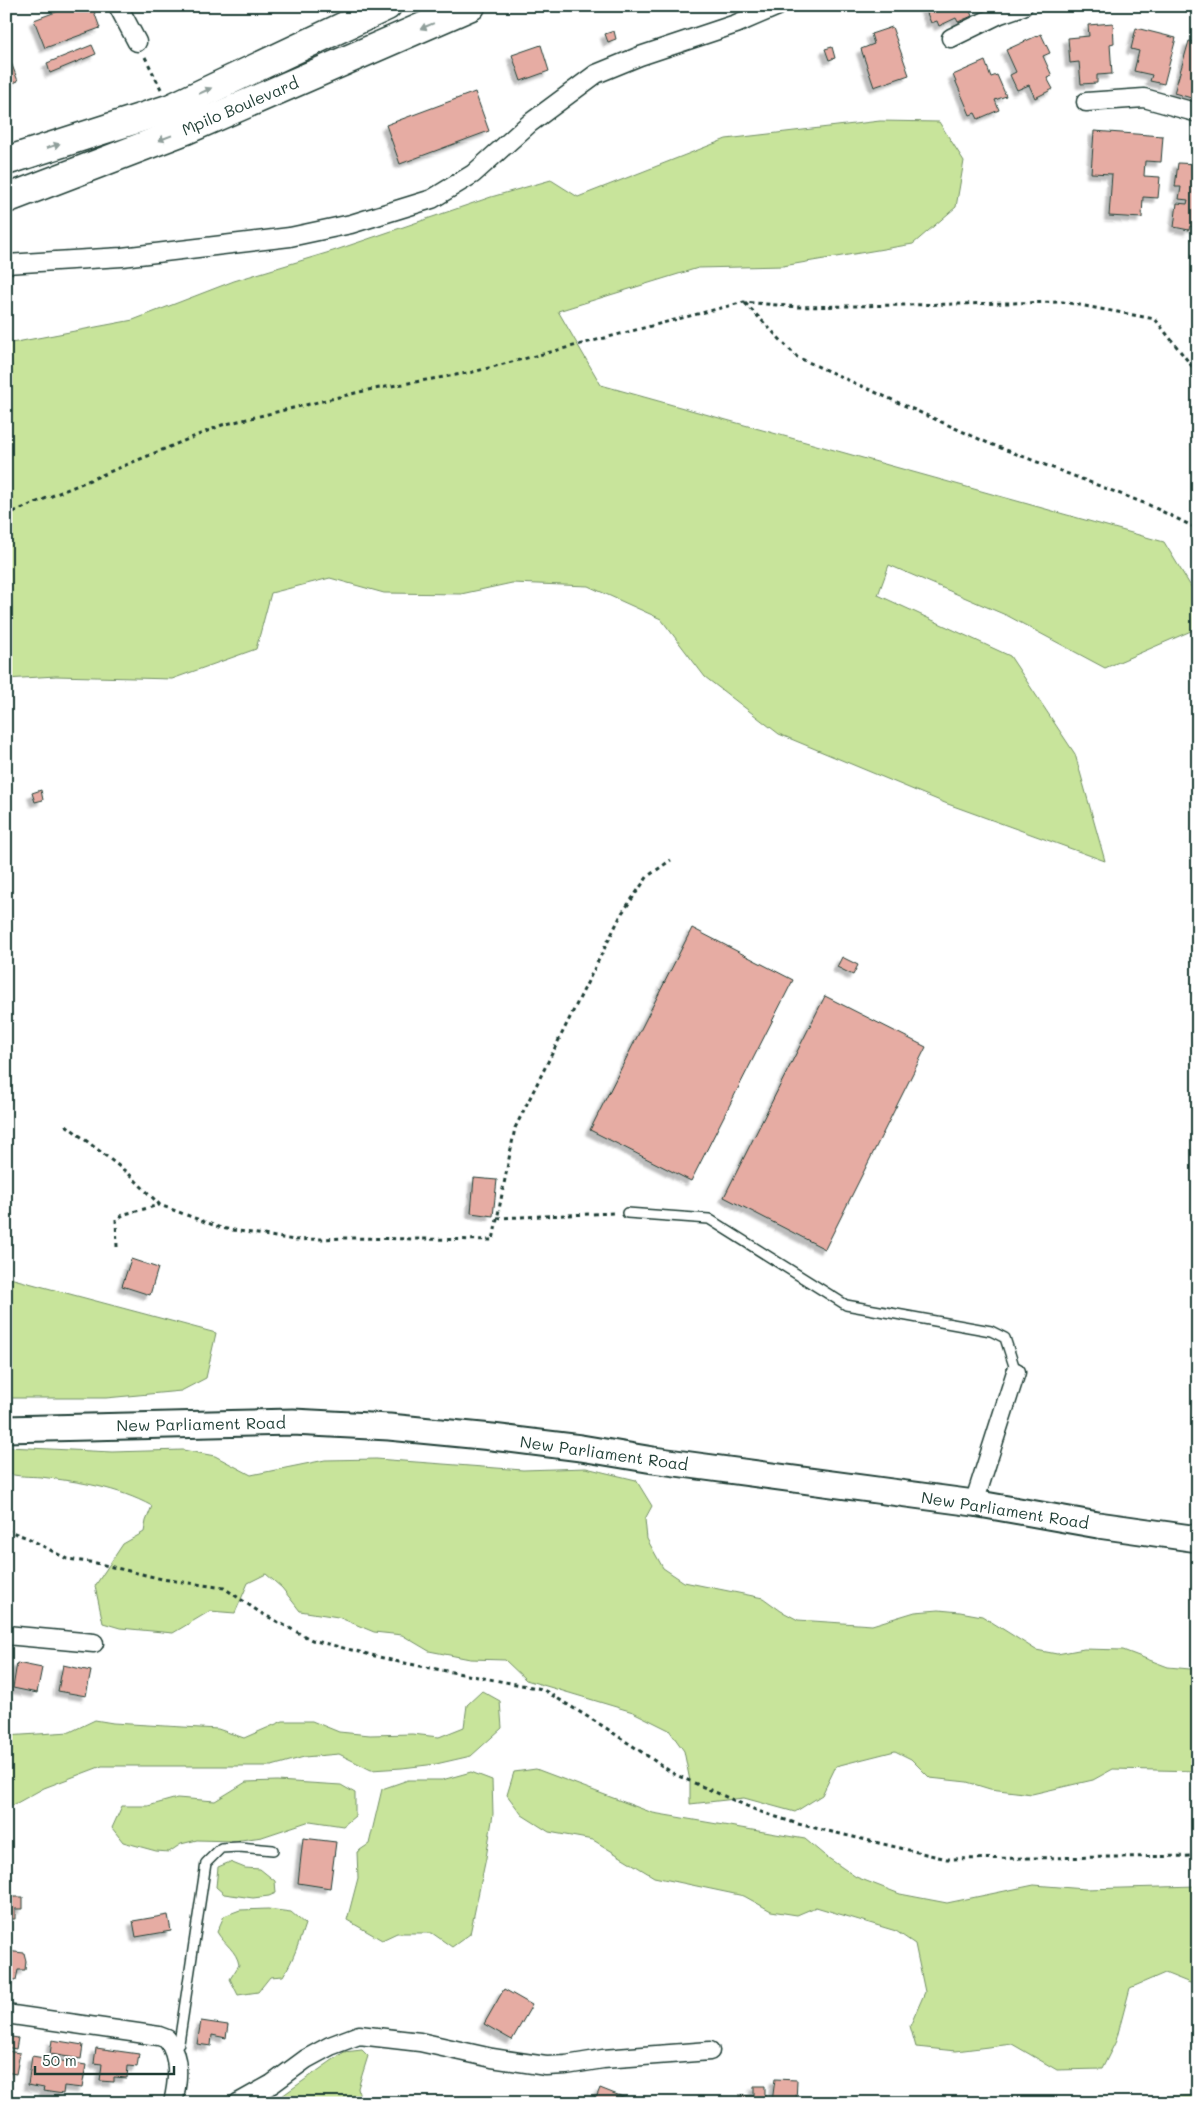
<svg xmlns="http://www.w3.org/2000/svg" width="1204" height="2109" font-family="Mali,sans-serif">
<defs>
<filter id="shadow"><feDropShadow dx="-4.5" dy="4.5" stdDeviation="1" flood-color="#0004"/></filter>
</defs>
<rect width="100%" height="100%" fill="#fff"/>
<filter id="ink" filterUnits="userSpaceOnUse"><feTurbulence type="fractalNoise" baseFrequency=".02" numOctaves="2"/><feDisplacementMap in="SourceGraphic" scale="10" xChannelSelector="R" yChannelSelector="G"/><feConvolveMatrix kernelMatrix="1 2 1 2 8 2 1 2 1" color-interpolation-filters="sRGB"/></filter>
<g filter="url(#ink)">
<g fill="#c8e49b" stroke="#749068">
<polygon points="880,121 939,122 964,161 956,207 913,244 783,266 698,268 558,311 601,385 1164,542 1198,598 1198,628 1105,668 1008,616 889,565 878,595 1010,656 1075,754 1105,861 945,803 779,734 705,677 661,619 588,586 512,583 461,594 384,593 330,578 271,593 256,649 172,679 56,676 6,679 6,344 133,320 234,281 333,251 491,197 551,180 578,197 726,139"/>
<polygon points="6,1277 216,1333 206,1378 181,1391 106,1398 6,1398"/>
<path d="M8,1447L112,1452L183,1450L215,1456L251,1475L325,1460L376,1459L523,1470L586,1468L636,1480L652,1506L645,1519L647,1539L663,1568L684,1582L763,1598L781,1611L798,1620L872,1625L915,1612L939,1610L960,1612L982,1616L1036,1650L1057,1654L1084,1649L1123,1650L1168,1667L1190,1669L1198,1667V1771L1113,1769L1093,1780L1032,1794L990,1789L967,1782L930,1778L911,1759L895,1751L836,1766L822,1795L795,1812L744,1798L690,1804V1781L684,1751L669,1730L633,1712L526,1680L505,1660L470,1659L429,1651L402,1635L374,1632L338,1617L300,1611L282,1588L266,1574L248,1583L235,1613L210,1611L173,1633L120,1628L103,1623L95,1586L123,1544L144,1532L146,1521L152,1506C117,1487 80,1482 41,1477C29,1476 18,1477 6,1473V1448Z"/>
<polygon points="482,1691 500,1701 502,1728 471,1756 436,1764 402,1768 371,1770 339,1754 304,1757 272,1766 102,1766 44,1788 6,1809 6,1736 70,1732 95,1720 113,1723 218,1729 244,1738 283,1721 312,1721 339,1732 370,1735 412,1734 439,1737 464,1727 467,1705"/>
<polygon points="536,1769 653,1813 805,1839 824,1855 856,1877 900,1894 947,1903 1034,1885 1085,1889 1198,1886 1198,1983 1190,1983 1165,1973 1130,1988 1116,2041 1102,2069 1057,2070 1012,2044 956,2051 916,2047 910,2026 925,1992 915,1944 896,1931 816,1907 797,1915 771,1911 744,1896 654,1877 593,1840 549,1832 522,1815 507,1795 514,1772"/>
<polygon points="471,1772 492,1780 493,1814 486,1858 470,1934 452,1947 432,1933 397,1933 382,1940 347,1920 358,1878 357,1852 369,1844 382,1789 408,1780 442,1780"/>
<polygon points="277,1781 341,1785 355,1793 355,1816 343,1826 310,1821 262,1837 234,1841 197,1840 181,1844 169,1852 156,1851 123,1842 112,1828 122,1806 148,1806 177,1798 215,1801 246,1782"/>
<polygon points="230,1862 245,1868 260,1869 275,1881 276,1893 269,1896 253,1898 224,1894 216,1887 218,1867"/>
<path d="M268,1909L291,1912L305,1924C299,1942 294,1959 283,1976L270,1977L258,1992L238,1995L230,1979L239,1965C237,1951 224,1944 217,1932L224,1916L240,1910Z"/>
<polygon points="362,2050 368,2056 358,2088 361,2103 272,2103 344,2052"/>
<polygon points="1198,2095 1198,2103 1153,2103 1154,2098"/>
</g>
<g fill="#e6aca3" stroke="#1f3d34" filter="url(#shadow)">
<polygon points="72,6 92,6 100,28 45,48 34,20"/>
<polygon points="924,6 968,6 972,16 958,22 956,18 939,26 937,21 931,23"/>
<polygon points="1113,23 1114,43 1110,44 1112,74 1097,75 1097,83 1081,84 1079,62 1070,63 1068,38 1089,36 1088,25"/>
<polygon points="892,27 909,75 874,87 861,49 874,44 871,34"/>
<polygon points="1136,28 1176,38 1164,84 1150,81 1152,75 1134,71 1139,51 1131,49"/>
<polygon points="614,31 616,39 608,42 605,34"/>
<polygon points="1041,34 1050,53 1043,56 1052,76 1047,78 1053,89 1035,98 1029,85 1017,90 1010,75 1016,72 1006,50"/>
<polygon points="1189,41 1198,43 1198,100 1174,93"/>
<polygon points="92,45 96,54 50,73 47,63"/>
<polygon points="541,45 549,71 521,81 512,55"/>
<polygon points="832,47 835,58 829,60 825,49"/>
<polygon points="6,49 18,81 6,86"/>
<polygon points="985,61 991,77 997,75 1006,96 995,100 999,110 978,119 975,113 970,115 953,75"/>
<polygon points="475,92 489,131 400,164 386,125"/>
<polygon points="1094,131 1163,136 1161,162 1145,161 1144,176 1160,177 1158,198 1143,197 1142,218 1109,216 1112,174 1091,173"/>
<polygon points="1178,163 1198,164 1198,228 1190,226 1189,230 1174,227 1177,203 1187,204 1188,200 1179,199 1181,187 1175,187"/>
<polygon points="41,790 43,800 35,802 32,793"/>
<polygon points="692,928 793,980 691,1181 590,1130"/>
<polygon points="842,957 858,965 853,975 837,967"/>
<polygon points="825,996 926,1047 825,1249 724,1197"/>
<polygon points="474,1178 497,1180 493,1216 471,1213"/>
<polygon points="131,1259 158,1268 150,1295 122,1286"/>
<polygon points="17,1663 42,1668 37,1693 13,1688"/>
<polygon points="63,1665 91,1671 86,1696 58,1691"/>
<polygon points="303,1838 336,1842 330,1888 298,1883"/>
<polygon points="6,1882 9,1882 9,1897 23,1897 23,1909 15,1909 15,1919 6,1919"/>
<polygon points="168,1915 171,1931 136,1937 133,1921"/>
<polygon points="6,1951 24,1953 26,1961 25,1970 18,1970 16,1980 6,1979"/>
<polygon points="504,1989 532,2005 512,2040 484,2024"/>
<polygon points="201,2021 228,2025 226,2038 212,2035 211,2046 197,2044"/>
<polygon points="6,2036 18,2038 16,2049 6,2047"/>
<polygon points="52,2040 83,2045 81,2059 50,2054"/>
<polygon points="96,2048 139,2054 137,2067 128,2066 127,2078 114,2077 114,2082 100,2081 102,2064 94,2063"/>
<polygon points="6,2051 20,2053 16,2074 6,2072"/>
<polygon points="32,2056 86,2065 82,2088 64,2086 63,2094 43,2091 44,2088 28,2085"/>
<polygon points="775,2079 797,2080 796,2103 739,2103 739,2095 754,2096 754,2086 765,2086 765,2102 772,2102"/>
<polygon points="600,2088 638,2103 594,2103"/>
<rect x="811" y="2100" width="12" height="3"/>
</g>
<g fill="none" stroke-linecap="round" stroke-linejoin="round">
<defs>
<g id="lane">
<polyline points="627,1213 709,1219 846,1305 991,1331 1005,1338 1016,1372"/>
<polyline points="172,2049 179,2043 206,1863 221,1848 239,1847 273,1850"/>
</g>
<g id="street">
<polyline points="118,6 137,42"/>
<polyline points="951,38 1000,14 1023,6"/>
<polyline points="1086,102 1144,98 1198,113"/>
<polyline points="6,264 122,257 290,237 351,224 432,199 473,174 530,123 596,74 640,56 736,24 778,6"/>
<polyline points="974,1503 1016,1372"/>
<polyline points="6,1635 94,1643"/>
<path d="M6,2014L159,2036L167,2039C181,2058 178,2081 173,2103"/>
<polyline points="238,2103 272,2084 306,2059 330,2046 359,2035 420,2042 492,2058 546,2066 566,2065 603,2059 710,2051"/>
</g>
<polyline id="secondary" points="6,1429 293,1422 389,1427 492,1437 581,1448 653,1460 974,1503 1098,1525 1198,1539"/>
<g id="highway">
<polyline points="6,161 171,108 387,6"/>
<polyline points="6,199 186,130 471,6"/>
</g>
</defs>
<use href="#lane" stroke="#1f3d34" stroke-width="12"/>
<use href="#street" stroke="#1f3d34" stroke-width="21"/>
<use href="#secondary" stroke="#1f3d34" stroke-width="29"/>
<use href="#highway" stroke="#1f3d34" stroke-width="31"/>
<g stroke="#1f3d34" stroke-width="3" stroke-dasharray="4 4" stroke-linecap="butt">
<polyline points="145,57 161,89"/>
<polyline points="745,303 797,357 988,443 1149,505 1198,529"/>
<polyline points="6,515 222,425 368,390 473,372 744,302 798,307 1063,302 1155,319 1198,374"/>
<polyline points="66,1125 129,1174 160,1205 221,1228 294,1240 346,1238 493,1240 515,1128 622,913 648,876 671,860"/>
<polyline points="497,1218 614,1213"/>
<polyline points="117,1247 116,1219 125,1214 159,1205"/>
<polyline points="6,1530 28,1538 67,1559 96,1563 162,1579 224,1588 261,1613 312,1640 399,1662 542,1689 606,1728 674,1774 758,1811 798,1824 947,1859 1198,1856"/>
</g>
<use href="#lane" stroke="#fff" stroke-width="9"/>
<use href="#street" stroke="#fff" stroke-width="18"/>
<use href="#secondary" stroke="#fff" stroke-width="25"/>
<use href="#highway" stroke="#fff" stroke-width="28"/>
</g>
<defs><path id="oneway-solid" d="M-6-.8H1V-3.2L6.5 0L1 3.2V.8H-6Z" transform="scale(1.25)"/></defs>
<g fill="#8f9e9a">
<use href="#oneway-solid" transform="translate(427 26) rotate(157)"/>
<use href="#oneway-solid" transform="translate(205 91) rotate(-25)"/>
<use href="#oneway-solid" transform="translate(165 138) rotate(159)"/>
<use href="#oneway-solid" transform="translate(53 146) rotate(-18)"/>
</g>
</g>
<g text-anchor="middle" stroke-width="5" stroke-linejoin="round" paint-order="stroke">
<g font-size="16" fill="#1f3d34" stroke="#fff">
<text transform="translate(240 106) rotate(-23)" y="6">Mpilo Boulevard</text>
<text transform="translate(201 1424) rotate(-1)" y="6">New Parliament Road</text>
<text transform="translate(604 1453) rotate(8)" y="6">New Parliament Road</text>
<text transform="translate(1005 1510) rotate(9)" y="6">New Parliament Road</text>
</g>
</g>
<rect width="1204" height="2109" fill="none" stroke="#fff" stroke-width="25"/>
<rect x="12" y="12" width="1179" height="2084" fill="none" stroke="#1f3d34" stroke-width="2" filter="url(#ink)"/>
<path d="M35 2066v8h139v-8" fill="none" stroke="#1f3d34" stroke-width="2.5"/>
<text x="42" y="2066" font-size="15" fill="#1f3d34" stroke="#ffffff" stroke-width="4" paint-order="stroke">50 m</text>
</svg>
